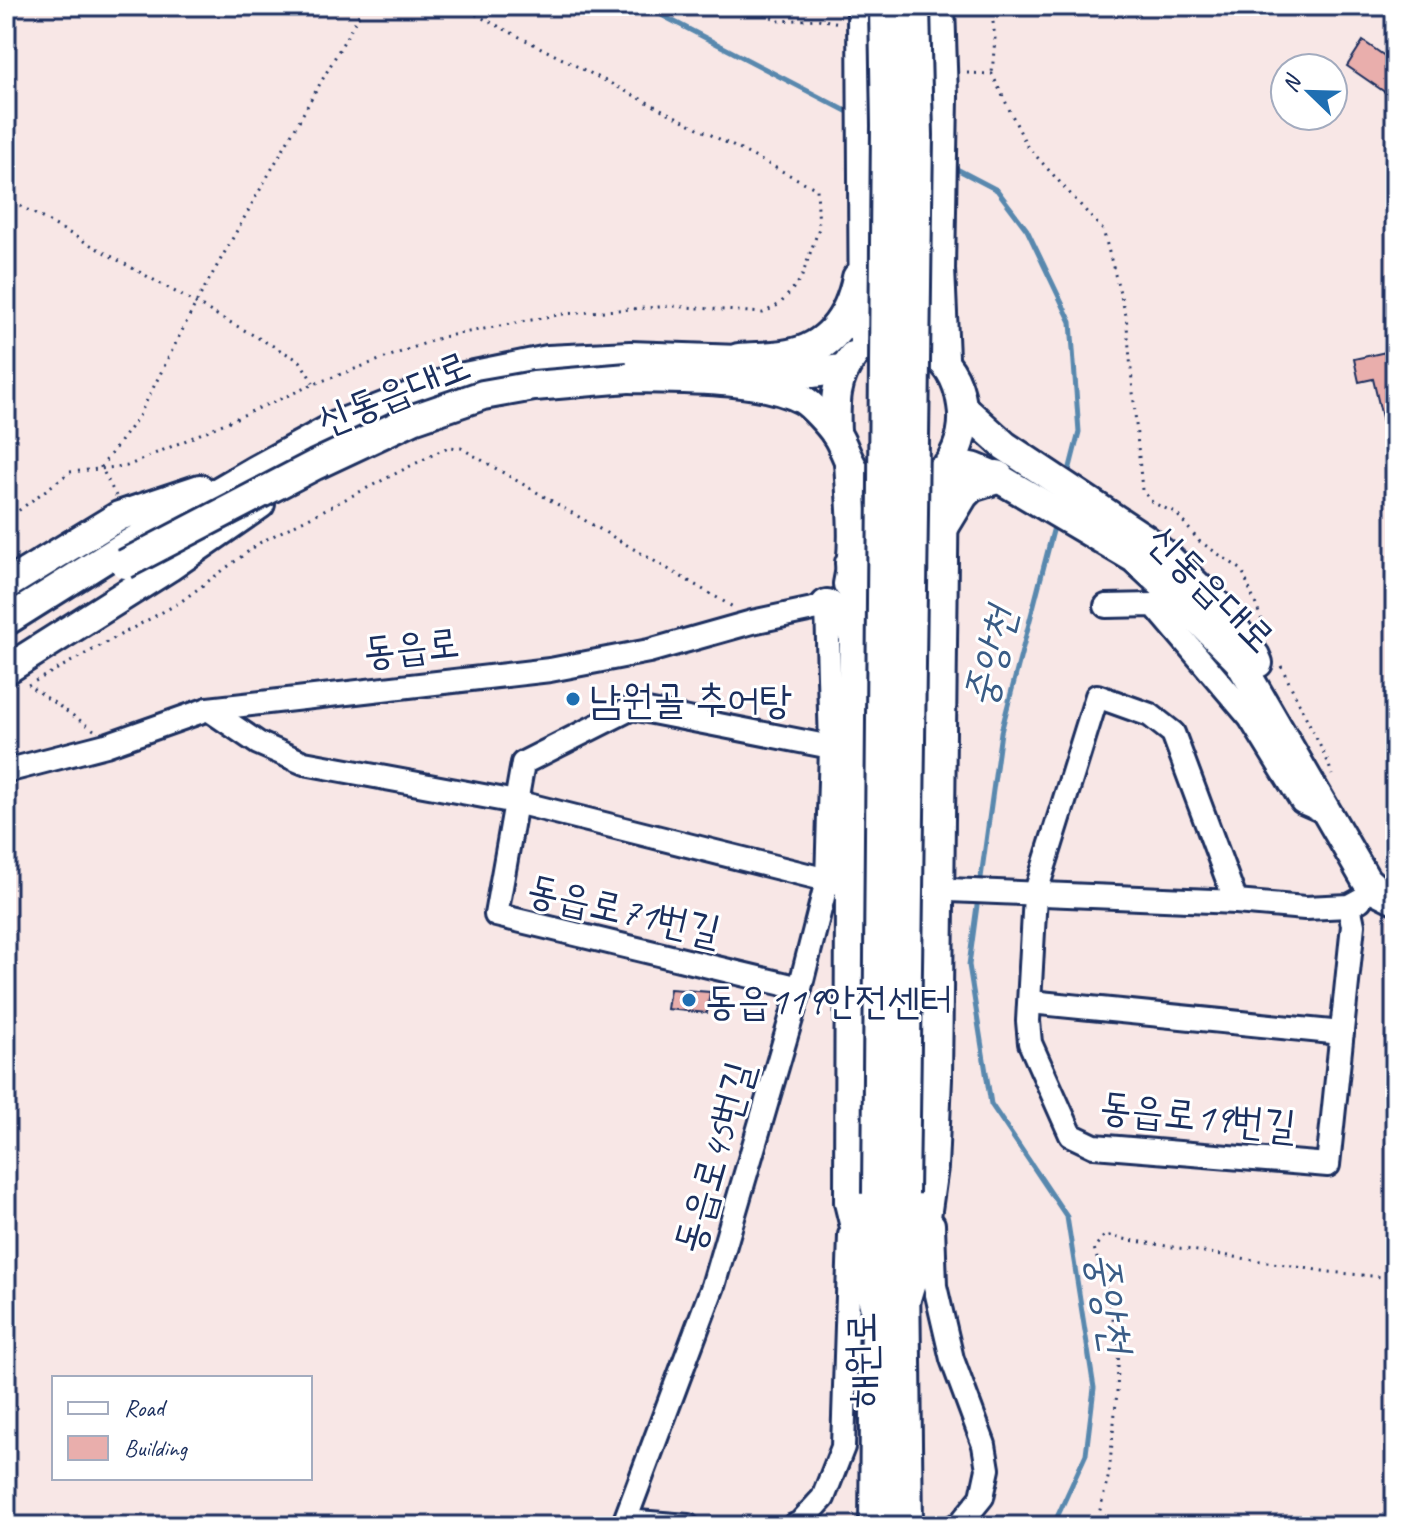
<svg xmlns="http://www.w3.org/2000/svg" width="1401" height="1532" font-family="Caveat,'Poor Story',sans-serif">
<rect width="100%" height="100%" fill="#f8e7e6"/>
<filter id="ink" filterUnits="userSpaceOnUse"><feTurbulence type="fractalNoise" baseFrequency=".0125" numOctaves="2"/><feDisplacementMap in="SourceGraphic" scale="16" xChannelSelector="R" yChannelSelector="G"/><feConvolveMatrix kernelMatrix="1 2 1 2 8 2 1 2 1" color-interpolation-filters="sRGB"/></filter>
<g filter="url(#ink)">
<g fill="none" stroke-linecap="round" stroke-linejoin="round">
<g stroke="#5988ae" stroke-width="5">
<polyline points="644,6 854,115"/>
<polyline points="951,166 997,190 1027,230 1071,322 1079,432 1068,475"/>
<polyline points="980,885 1001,732 1055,523"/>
<polyline points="978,898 969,965 991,1104 1067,1217 1094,1388 1086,1454 1053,1526"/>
</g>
</g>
<g fill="#e9aeac" stroke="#1b2f5e" stroke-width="2">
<polygon points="1363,41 1395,63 1395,99 1347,66"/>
<polygon points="1395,350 1395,446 1389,447 1373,379 1359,382 1354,359"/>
<polygon points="670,989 710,992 707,1013 667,1009"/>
</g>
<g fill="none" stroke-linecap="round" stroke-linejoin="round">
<defs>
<g id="minor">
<polyline points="1106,606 1154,605 1250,718 1302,802 1327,813"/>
<polyline points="208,709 258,743 304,763 516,802 839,883"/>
<polyline points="6,771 106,745 208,709 550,670 649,651 752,622 827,606 831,747 827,881 800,988 713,1286 623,1526"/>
<polyline points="925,889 1236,902 1305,908 1349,906 1360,900"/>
<polyline points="1236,902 1173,733 1150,715 1097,696 1035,895 1028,1021 1030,1043 1071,1135 1094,1146 1328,1165 1353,925 1349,906"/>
<polyline points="800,988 496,915 523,763 632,708 831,747"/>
<polyline points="1030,1002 1342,1033"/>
<polyline points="933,1224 935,1286 952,1359 984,1445 988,1469 982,1497 960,1524 955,1526"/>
<polyline points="625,1521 688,1526"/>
<polyline points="793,1526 800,1523 823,1498 843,1447 850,1235"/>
</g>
<g id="major">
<path d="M628,378C676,379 761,377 802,399C811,404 830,425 836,434C846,448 849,471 864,480C872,484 885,490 893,491C898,492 905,489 911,488C916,487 924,487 928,484C954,468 967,434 962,405C958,377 947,362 925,346"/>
<polyline points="963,408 1005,446 1145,539 1166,556 1220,608 1255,656 1258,663"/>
<path d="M836,434C835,404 834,380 853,356"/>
<polyline points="951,463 975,468 997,477 1134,558 1171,592 1239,661 1366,880 1377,890 1395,899"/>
<path d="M848,584C857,544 851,502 849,461"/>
<polyline points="6,585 119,516 200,489"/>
<polyline points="6,621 122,548 254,471 340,424 455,379 548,360 630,356 739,360 789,372 812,373 842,369"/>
<polyline points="6,670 169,567 260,504"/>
</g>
<g id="highway">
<polyline points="864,6 866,345"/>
<polyline points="938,6 941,97 938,269 942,358"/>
<path d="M739,360C755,359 773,359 789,356C830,349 851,317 859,278"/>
<polyline points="942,527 962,494 971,485 997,477"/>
<polyline points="852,563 856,602 856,634 852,885 851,1202 878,1313"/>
<polyline points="827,606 845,620 856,634"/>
<polyline points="902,1194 906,1526"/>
<polyline points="902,1305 920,1245 931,1167 935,1079 942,472"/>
<polyline points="876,1526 879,1194"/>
</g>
</defs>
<use href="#minor" stroke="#1b2f5e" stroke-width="28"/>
<use href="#major" stroke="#1b2f5e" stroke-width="34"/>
<use href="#highway" stroke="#1b2f5e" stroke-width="38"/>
<g stroke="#1b2f5e" stroke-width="3" stroke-dasharray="2 6" stroke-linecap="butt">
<polyline points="750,6 779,21 818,19 840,23"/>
<polyline points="991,6 995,38 992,74"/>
<polyline points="967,73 992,74 1027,146 1103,230 1126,315 1142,490 1153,503 1176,513 1199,541 1242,570 1267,633"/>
<polyline points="6,198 300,361 314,384"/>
<polyline points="116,496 101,467 139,416 196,303 364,6"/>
<polyline points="6,520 70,472 127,466 314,384 442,337 563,314 672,306 763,313 780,304 801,279 819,228 817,189 459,6"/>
<polyline points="1281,666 1328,762 1332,775"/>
<polyline points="94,730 28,685 179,603 261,542 448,447 461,448 733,607"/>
<polyline points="1096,1526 1109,1474 1117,1392 1119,1345 1105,1285 1094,1248 1105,1235 1129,1240 1329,1272 1382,1277 1395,1273"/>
<polyline points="1384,1526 1391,1494 1395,1431"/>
</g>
<use href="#minor" stroke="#fff" stroke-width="22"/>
<use href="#major" stroke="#fff" stroke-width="28"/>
<use href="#highway" stroke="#fff" stroke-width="32"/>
<defs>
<polyline id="major-bridge" points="125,564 315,465 413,419 483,395 534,386 628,378"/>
<g id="highway-bridge">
<polyline points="879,1194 888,126 886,6"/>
<polyline points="902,1194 916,135 913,6"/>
</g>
</defs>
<use href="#major-bridge" stroke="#1b2f5e" stroke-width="34" stroke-linecap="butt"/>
<use href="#highway-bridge" stroke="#1b2f5e" stroke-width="38" stroke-linecap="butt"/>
<use href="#major-bridge" stroke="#fff" stroke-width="28"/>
<use href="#highway-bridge" stroke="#fff" stroke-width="32"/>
</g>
</g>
<g fill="#1f6fb2" stroke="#fff" stroke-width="3">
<circle cx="573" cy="699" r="8"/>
<circle cx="689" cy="1000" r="8"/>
</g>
<g text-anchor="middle" stroke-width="6" stroke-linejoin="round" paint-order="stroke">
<g font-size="40" fill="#1b2f5e" stroke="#fff">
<text transform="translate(393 392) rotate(-22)" y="14">신동읍대로</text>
<text transform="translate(1212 588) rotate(45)" y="14">신동읍대로</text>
<text transform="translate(411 646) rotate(-6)" y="14">동읍로</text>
<text transform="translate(624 909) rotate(13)" y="14">동읍로71번길</text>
<text transform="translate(1198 1115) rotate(6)" y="14">동읍로19번길</text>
<text transform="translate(713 1157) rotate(-74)" y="14">동읍로45번길</text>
<text transform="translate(861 1360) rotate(-91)" y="14">해원로</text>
</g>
<g font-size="40" fill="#1b2f5e" stroke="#fff" text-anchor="start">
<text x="589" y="713">남원골 추어탕</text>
<text x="705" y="1014">동읍119안전센터</text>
</g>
<g font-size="42" font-style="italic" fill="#3a5c86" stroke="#fff">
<text transform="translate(989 657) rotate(-76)" y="15">중앙천</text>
<text transform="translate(1111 1302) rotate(81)" y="15">중앙천</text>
</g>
</g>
<rect width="1401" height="1532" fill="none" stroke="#fff" stroke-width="32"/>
<rect x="16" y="16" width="1369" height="1500" fill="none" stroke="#1b2f5e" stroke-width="3" filter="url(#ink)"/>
<rect x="52" y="1376" width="260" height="104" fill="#ffffff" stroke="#a4acbf" stroke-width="2"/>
<rect x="68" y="1402" width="40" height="12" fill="#ffffff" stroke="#a4acbf" stroke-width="2"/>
<text x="124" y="1416" font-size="24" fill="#1b2f5e">Road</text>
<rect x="68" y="1436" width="40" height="24" fill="#e9aeac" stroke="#a4acbf" stroke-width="2"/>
<text x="124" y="1456" font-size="24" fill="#1b2f5e">Building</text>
<g transform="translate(1309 92) rotate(293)"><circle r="38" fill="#ffffff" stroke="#a4acbf" stroke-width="2"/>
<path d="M0-6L14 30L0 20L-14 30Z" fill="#1f6fb2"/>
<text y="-12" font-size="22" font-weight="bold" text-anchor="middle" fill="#1b2f5e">N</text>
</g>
</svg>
